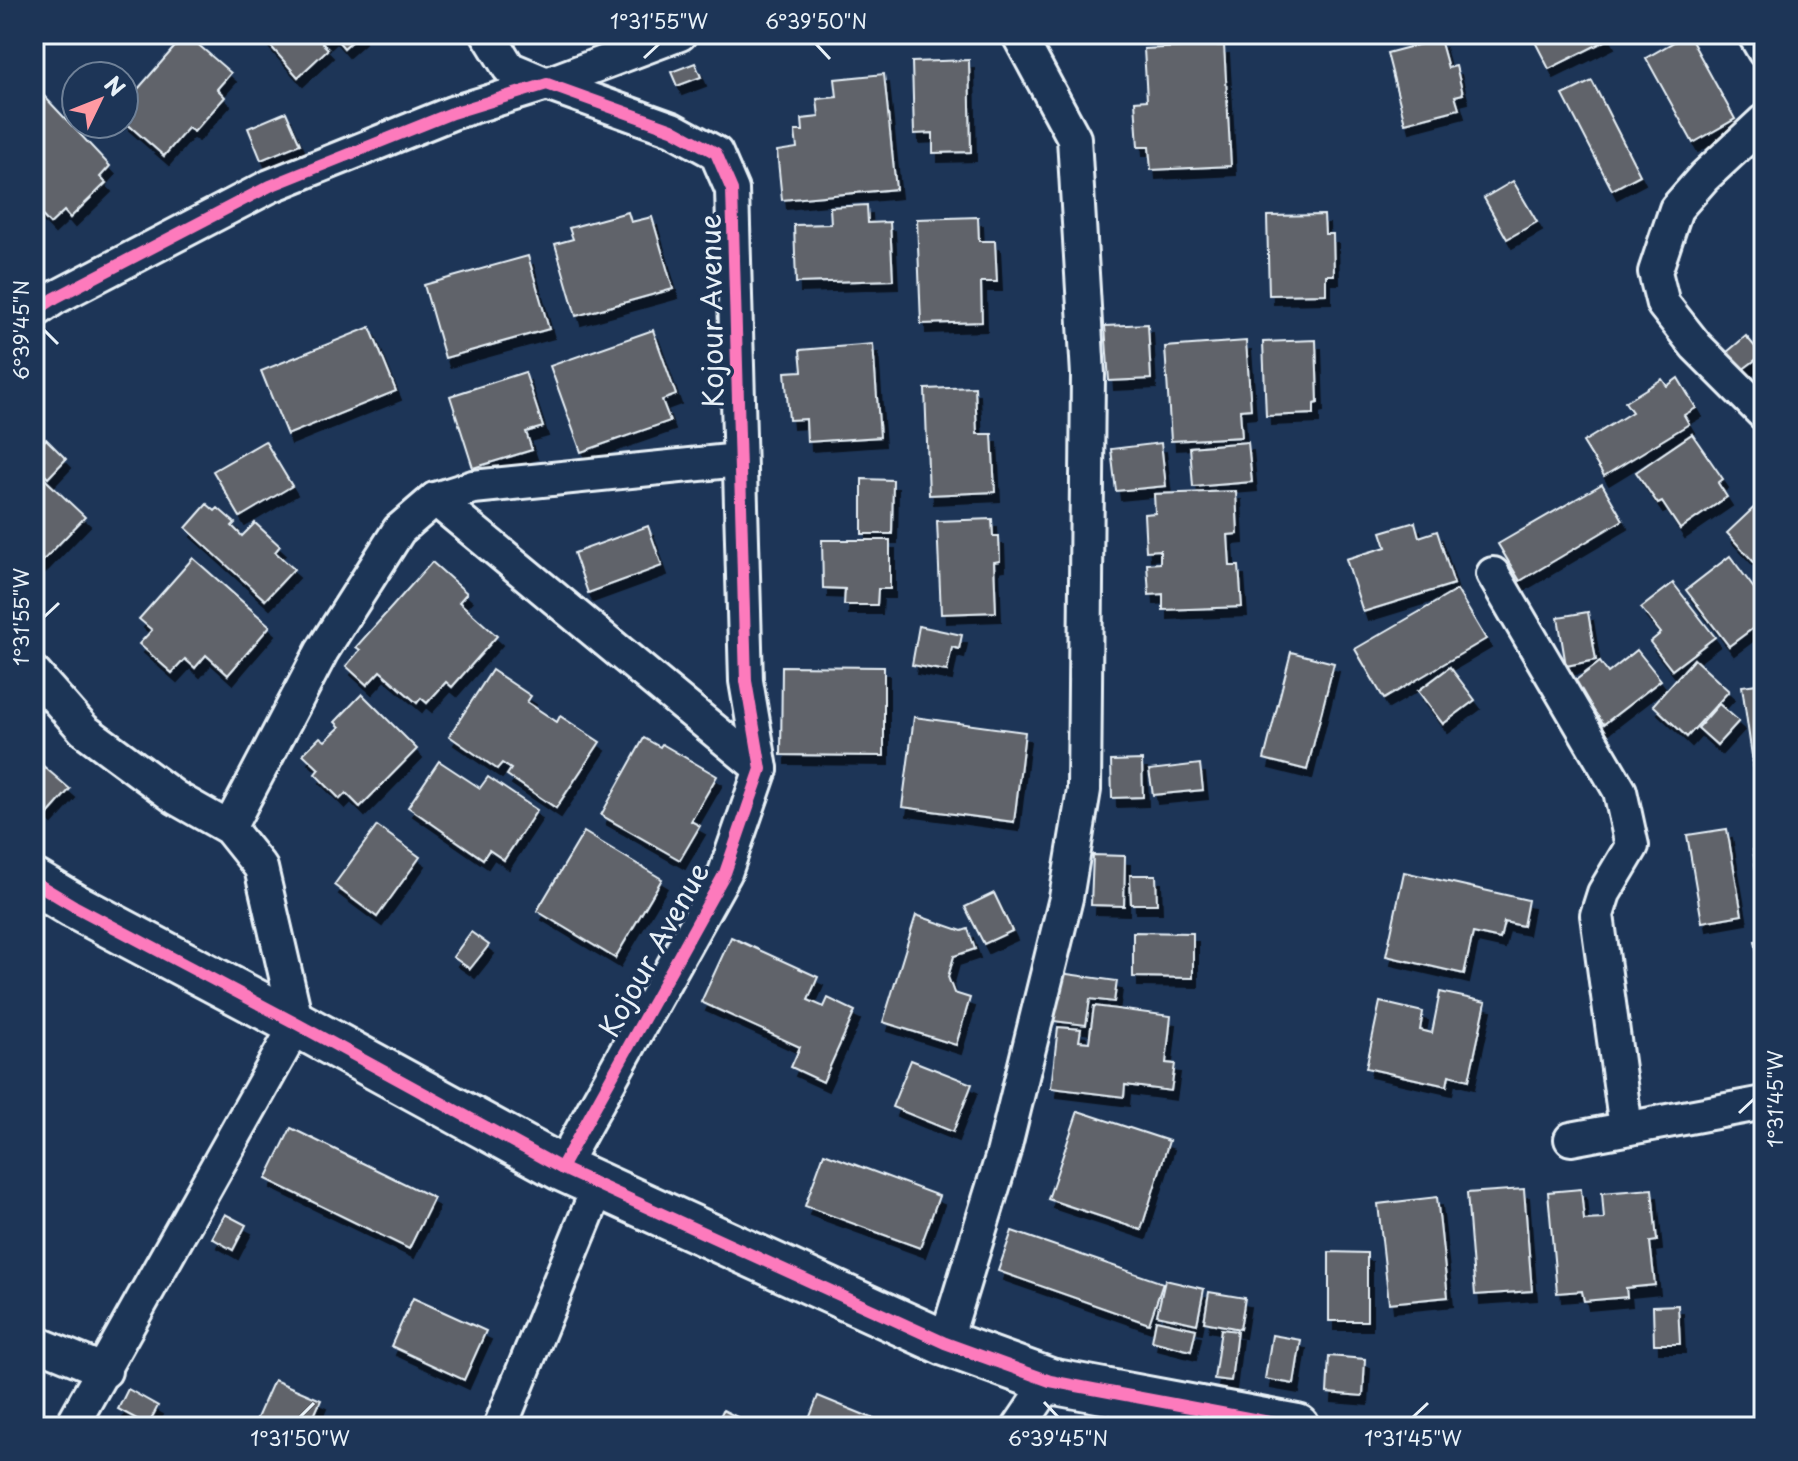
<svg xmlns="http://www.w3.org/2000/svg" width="1798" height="1461" font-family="'Playpen Sans',sans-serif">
<defs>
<filter id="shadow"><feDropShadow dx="5" dy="9" stdDeviation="0" flood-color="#0009"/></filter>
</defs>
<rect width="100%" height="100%" fill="#1d3557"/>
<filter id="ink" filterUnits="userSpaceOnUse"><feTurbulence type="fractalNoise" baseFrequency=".0125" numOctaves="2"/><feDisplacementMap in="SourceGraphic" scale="16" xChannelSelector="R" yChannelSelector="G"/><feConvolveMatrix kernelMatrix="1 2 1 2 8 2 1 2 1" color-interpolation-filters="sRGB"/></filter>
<g filter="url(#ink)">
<g fill="#60646a" stroke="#e8f1f8" stroke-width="2" filter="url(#shadow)">
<polygon points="186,34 231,73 217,89 225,97 194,132 188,128 164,156 124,121 124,105"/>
<polygon points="260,34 360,34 344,48 332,34 322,43 328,49 298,77"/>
<polygon points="1531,34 1606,34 1609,39 1549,69"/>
<polygon points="1688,34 1735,119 1693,143 1646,58"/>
<polygon points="1440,39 1448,68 1456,66 1463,94 1455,96 1459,109 1405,123 1387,53"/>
<polygon points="1224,45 1231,166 1151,170 1149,147 1138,147 1135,101 1147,100 1144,49"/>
<polygon points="969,60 971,152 933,153 933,133 914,134 912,62"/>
<polygon points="695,63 701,77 677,86 671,72"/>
<polygon points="884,74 896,189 782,200 777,151 797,148 795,131 803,131 802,119 819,117 817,99 837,97 835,79"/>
<polygon points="1592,81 1640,175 1612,190 1563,95"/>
<polygon points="44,96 110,166 100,177 106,183 70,218 64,211 50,224 34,207 34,105"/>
<polygon points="286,112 300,144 261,160 248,128"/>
<polygon points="1513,181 1537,222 1507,239 1484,198"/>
<polygon points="867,205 868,223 890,222 893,280 796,283 794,225 831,224 830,207"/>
<polygon points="628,212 631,222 652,217 673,289 576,316 555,244 573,239 569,228"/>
<polygon points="1324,215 1325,234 1333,234 1334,275 1326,275 1326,294 1269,295 1267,216"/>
<polygon points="978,217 979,241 995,241 997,282 981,282 982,322 921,324 917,219"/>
<polygon points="528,256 549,329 445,358 424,285"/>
<polygon points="1148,324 1151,379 1109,381 1105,326"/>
<polygon points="370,327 396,391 287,435 261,371"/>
<polygon points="653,330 676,395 662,400 670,421 581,452 550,366"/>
<polygon points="1746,336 1762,355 1742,370 1727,352"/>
<polygon points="1316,340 1318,403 1314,404 1314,414 1266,416 1263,342"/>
<polygon points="1246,341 1251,409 1240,410 1242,437 1171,441 1165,347"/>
<polygon points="873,344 880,437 807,442 806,419 789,420 785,372 802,371 800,350"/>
<polygon points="525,372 543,427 526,432 532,450 473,468 450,396"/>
<polygon points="1678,378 1696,408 1684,415 1689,424 1604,476 1583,442 1632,412 1625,402 1662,379 1667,386"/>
<polygon points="975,387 977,434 992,434 995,492 929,495 925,389"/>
<polygon points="1692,434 1723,479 1718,483 1727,497 1680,529 1662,502 1658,504 1636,472"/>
<polygon points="46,439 66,459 48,478 34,465 34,452"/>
<polygon points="265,441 292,486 240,517 213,471"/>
<polygon points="1248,442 1252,482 1193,487 1190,447"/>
<polygon points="1161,443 1166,486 1116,491 1111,449"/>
<polygon points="34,469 85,517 34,570"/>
<polygon points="862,479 893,480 892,534 862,534"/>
<polygon points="1602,484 1623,520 1520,581 1498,544"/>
<polygon points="1236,491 1238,534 1228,535 1230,566 1239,566 1242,607 1163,610 1163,594 1149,595 1147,564 1160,563 1160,550 1146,551 1144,514 1155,513 1154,494"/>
<polygon points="1764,498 1764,573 1727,533"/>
<polygon points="207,504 215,511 218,508 235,523 232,526 242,536 255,523 280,546 275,552 294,569 265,600 186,528"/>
<polygon points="992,519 993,536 999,536 1000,561 994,562 996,612 941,614 937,521"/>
<polygon points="1415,522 1419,537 1437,531 1454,584 1363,612 1346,559 1386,547 1381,532"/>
<polygon points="648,526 662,566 588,593 574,553"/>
<polygon points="822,540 890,540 890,589 878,589 877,605 844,605 845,589 823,588"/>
<polygon points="1730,556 1764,602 1764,620 1729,646 1686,590"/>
<polygon points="193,558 270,626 228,675 206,655 195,668 185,659 172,673 139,644 152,630 139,619"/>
<polygon points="432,562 467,593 459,602 497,636 452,687 446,682 427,703 421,698 417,703 380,671 367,685 346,666 360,650 356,647"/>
<polygon points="1673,583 1715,637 1672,670 1650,642 1661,633 1641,608"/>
<polygon points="1457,590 1486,639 1384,699 1355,649"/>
<polygon points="1588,612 1596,660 1566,666 1558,617"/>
<polygon points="919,626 962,635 959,649 952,647 947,671 912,665"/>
<polygon points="1637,650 1661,680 1604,724 1572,683 1600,662 1608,673"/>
<polygon points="1291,652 1334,663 1307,770 1264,759"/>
<polygon points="1694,659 1729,691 1687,737 1653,705"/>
<polygon points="782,666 884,667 884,756 781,755"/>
<polygon points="1450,667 1475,700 1443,724 1418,691"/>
<polygon points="492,670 531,696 527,702 557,722 560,716 600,742 556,808 507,775 511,769 502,763 497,769 449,736"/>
<polygon points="1764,683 1764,783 1756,784 1742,686"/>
<polygon points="362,694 417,749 360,807 346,793 340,799 315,774 319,769 303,754 320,737 325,741 340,727 335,722"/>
<polygon points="1719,704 1739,721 1717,745 1698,728"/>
<polygon points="914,717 1025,732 1014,822 902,807"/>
<polygon points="644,738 660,747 662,744 717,776 691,821 700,826 680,860 601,815"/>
<polygon points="34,758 70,789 47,815 34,803"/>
<polygon points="1142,760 1143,797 1112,798 1111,761"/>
<polygon points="439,761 480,788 488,777 537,810 504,860 489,850 483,859 408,807"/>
<polygon points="1200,764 1203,790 1153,795 1149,770"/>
<polygon points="377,826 420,857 377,917 334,885"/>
<polygon points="1727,829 1742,915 1702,922 1687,835"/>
<polygon points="584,832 662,879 615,958 537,911"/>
<polygon points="1764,849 1764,909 1762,910 1753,850"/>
<polygon points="1093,855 1125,856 1124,906 1091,905"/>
<polygon points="1404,872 1528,900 1523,926 1504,922 1500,939 1473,933 1464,974 1386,956"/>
<polygon points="1130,875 1156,875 1157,904 1131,904"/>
<polygon points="994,893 1012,931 984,944 965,907"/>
<polygon points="916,915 962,931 968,929 975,949 954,956 948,977 954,993 970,998 956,1045 883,1022"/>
<polygon points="471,932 489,945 470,969 453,957"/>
<polygon points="1133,932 1193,933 1193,978 1133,977"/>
<polygon points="731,937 818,977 808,1000 824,1007 828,998 855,1011 823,1082 791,1067 800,1047 701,1002"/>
<polygon points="1764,940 1764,990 1755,941"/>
<polygon points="1060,973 1117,981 1114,1002 1090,999 1086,1025 1053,1021"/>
<polygon points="1440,992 1486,1002 1469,1080 1449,1075 1447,1086 1366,1068 1380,1002 1423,1012 1420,1030 1432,1033"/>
<polygon points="1094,1006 1171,1016 1166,1063 1175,1064 1171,1091 1125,1085 1124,1097 1051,1088 1058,1027 1081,1029 1079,1041 1089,1042"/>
<polygon points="911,1060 972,1084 953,1132 892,1107"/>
<polygon points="1078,1111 1169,1141 1141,1230 1048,1199"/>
<polygon points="291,1128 434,1198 409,1249 266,1179"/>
<polygon points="824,1153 939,1196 920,1248 805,1206"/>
<polygon points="1524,1189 1532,1291 1475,1295 1467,1193"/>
<polygon points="1581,1189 1584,1220 1604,1219 1602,1193 1652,1189 1657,1241 1650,1242 1655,1285 1626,1288 1627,1297 1584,1301 1582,1291 1557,1293 1548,1192"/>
<polygon points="1437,1197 1448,1297 1389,1303 1378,1204"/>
<polygon points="225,1214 246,1225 233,1250 212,1238"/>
<polygon points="1012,1231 1163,1283 1149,1324 998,1271"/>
<polygon points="1329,1252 1367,1253 1367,1321 1329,1321"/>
<polygon points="1165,1280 1204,1289 1197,1324 1157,1315"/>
<polygon points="1209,1292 1245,1298 1240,1329 1204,1322"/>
<polygon points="413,1298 486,1331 464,1380 391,1346"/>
<polygon points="1678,1305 1680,1344 1654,1344 1653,1306"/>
<polygon points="1156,1320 1196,1329 1191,1351 1152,1341"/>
<polygon points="1221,1329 1237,1331 1231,1381 1214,1379"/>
<polygon points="1272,1335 1301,1340 1294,1384 1265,1379"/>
<polygon points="1329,1356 1365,1359 1363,1396 1327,1393"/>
<polygon points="274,1380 321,1400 309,1427 253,1427"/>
<polygon points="128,1389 158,1406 148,1425 118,1409"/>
<polygon points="818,1396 894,1427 806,1427"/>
<polygon points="723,1410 757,1427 715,1427"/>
</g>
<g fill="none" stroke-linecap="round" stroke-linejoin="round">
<defs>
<g id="street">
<polyline points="488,34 509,68 547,84 680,34"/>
<polyline points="1754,34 1764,51"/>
<polyline points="1764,121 1704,177 1676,209 1655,272 1663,304 1696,346 1764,414"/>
<polyline points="34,312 55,298 270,186 452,113 547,84 672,129 716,153 732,190 746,681 761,769 725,873 561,1168"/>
<polyline points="435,499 761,769"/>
<polyline points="1493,574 1620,791 1632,846 1604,893 1597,915 1626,1128"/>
<polyline points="34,673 84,730 176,798 229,828 261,868 297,1024 71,1427"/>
<polyline points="229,828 322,651 399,530 435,499 473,487 739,460"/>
<polyline points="1571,1139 1764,1103"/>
<polyline points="34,1342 105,1371"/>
<polyline points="945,1343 1003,1154 1066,898 1084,790 1088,375 1074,138 1018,34"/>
<polyline points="500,1427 599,1185"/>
<polyline points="1019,1427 1050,1381"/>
</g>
<polyline id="secondary" points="34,882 74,906 297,1024 561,1168 945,1343 1050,1381 1297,1427"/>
</defs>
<use href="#street" stroke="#e8f1f8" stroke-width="38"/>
<use href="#secondary" stroke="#e8f1f8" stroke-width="50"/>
<use href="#street" stroke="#1d3557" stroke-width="32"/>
<use href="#secondary" stroke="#1d3557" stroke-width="44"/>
<defs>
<g id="cycleway">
<polyline points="34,312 55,298 270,186 452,113 547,84 672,129 716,153 732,190 746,681 761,769 725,873 561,1168"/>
<polyline points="34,882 74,906 297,1024 561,1168 945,1343 1050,1381 1297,1427"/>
</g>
</defs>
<use href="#cycleway" stroke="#1d3557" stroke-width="17"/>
<use href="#cycleway" stroke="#fd7abc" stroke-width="12"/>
</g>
</g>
<path fill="none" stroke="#e8f1f8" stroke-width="3" d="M816,44L830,59M644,58L659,44M44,330L58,344M44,617L59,603M1739,1113L1754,1099M1044,1402L1058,1417M300,1417L314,1403M1413,1417L1428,1403"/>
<g text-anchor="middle" stroke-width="7" stroke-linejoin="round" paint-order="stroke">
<g font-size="28" fill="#e8f1f8" stroke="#1d3557">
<text transform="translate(712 311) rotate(-91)" y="10">Kojour Avenue</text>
<text transform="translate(654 950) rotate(-61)" y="10">Kojour Avenue</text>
</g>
</g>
<rect width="1798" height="1461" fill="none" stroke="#1d3557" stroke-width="88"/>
<g transform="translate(100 100) rotate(47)"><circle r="38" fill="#1d3557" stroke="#6e8097" stroke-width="2"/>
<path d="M0-6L14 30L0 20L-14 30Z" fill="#ff9aa2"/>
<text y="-12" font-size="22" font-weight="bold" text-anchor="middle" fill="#e8f1f8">N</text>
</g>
<rect x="44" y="44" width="1710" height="1373" fill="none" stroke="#e8f1f8" stroke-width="3"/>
<g font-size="20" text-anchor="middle" fill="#e8f1f8">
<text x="659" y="29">1°31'55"W</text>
<text x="816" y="29">6°39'50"N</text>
<text transform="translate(22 330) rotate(-90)" y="7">6°39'45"N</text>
<text transform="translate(22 617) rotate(-90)" y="7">1°31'55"W</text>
<text transform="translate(1776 1099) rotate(-90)" y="7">1°31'45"W</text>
<text x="300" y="1446">1°31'50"W</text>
<text x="1058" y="1446">6°39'45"N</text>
<text x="1413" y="1446">1°31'45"W</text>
</g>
</svg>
